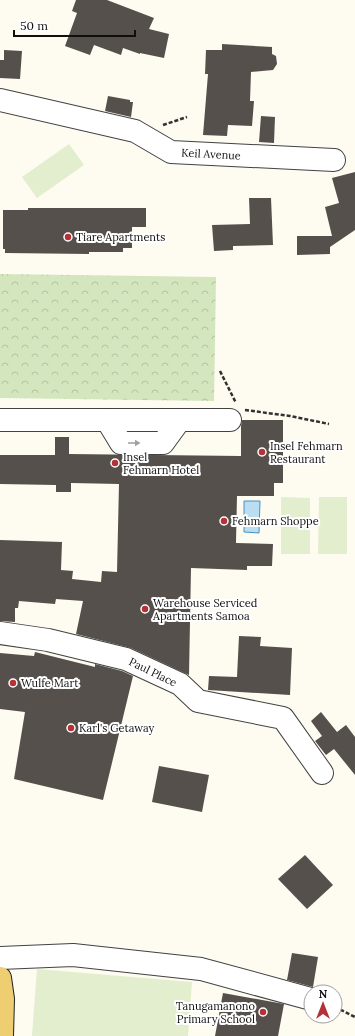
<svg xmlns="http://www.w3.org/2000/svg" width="355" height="1036" font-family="Lora,serif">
<defs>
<pattern id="park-crowns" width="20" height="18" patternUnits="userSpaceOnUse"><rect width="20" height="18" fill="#d3e6bd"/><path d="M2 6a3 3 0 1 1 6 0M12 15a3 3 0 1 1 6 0" fill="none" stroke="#b4c4a1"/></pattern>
</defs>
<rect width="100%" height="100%" fill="#fefbf1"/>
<polygon fill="url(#park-crowns)" points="0,274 216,277 214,401 0,398"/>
<g fill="#e3eece">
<polygon points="69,144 84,165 37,198 22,177"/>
<polygon points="281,497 310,498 310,554 281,554"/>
<polygon points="319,497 347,497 347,554 318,554"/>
<polygon points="37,969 192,982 188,1036 32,1036"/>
</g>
<polygon fill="#baddf2" stroke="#4693c3" points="244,501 260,501 259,533 244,532"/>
<g fill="#56504c">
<polygon points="76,0 107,0 154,18 149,29 169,34 164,58 140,53 140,54 123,48 121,55 94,45 90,55 65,46 77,13 72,11"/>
<polygon points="222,44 272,47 272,54 276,56 277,64 273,70 251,72 250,101 254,101 252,126 228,125 227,136 203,135 208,74 205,74 206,50 222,50"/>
<polygon points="4,50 22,51 20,79 0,78 0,60 4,60"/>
<polygon points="108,96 130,100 130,102 133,102 131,117 105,111"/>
<polygon points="261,116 275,117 274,143 259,142"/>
<polygon points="355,172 355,230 330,247 330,254 297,255 297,236 332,236 325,207 339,203 332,178"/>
<polygon points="249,198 271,198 273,245 233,246 233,250 214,251 212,225 250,224"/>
<polygon points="28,208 146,208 146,227 132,227 132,248 123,248 123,252 89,252 89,254 5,253 5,249 3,249 3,210 28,210"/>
<polygon points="242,420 283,420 283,483 274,483 274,496 237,496 236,543 273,544 272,566 247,566 247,570 191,568 189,675 131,648 76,634 83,601 56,599 55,604 19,601 18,608 15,608 15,622 0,621 0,540 62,542 61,570 73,571 72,579 101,582 102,571 117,572 119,484 71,483 71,492 56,492 56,485 0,484 0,455 55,455 55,437 69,437 69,454 241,456 241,426"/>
<polygon points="239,636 261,637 260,646 292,648 290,695 208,690 209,676 237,677"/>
<polygon points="35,652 95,667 95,664 122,671 133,676 103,800 14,779 25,712 0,709 0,653 34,656"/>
<polygon points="321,712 337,732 346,725 355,737 355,775 334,749 326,755 315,741 322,736 311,721"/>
<polygon points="159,766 209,775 202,812 152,802"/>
<polygon points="305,855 333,885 307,909 278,879"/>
<polygon points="292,953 318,957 313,987 287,980"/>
<polygon points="223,993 284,1004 278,1036 215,1036"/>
</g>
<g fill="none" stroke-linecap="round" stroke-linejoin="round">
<defs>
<g id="minor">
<polyline points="0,100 135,131 171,152 334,160"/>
<polyline points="0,420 230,420"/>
<polyline points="107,420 121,443 163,443 179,421"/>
<polyline points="0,633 48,640 126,659 180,684 198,701 283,718 322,773"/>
<polyline points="0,958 73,955 201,969 311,999"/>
</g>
<polyline id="major" points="0,978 3,999 2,1036"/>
</defs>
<use href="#minor" stroke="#424242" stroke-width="24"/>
<use href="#major" stroke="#202020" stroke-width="24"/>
<g stroke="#313131" stroke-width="2.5" stroke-dasharray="4 2" stroke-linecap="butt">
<polyline points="163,125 187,117"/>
<polyline points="220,371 236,403"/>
<polyline points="245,410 290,416 329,424"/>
<polyline points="335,1007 355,1017"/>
</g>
<use href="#minor" stroke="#fff" stroke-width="22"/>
<use href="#major" stroke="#eece71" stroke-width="22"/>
</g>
<defs><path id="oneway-solid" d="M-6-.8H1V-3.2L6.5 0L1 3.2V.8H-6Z"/></defs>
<use fill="#9f9f9f" href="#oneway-solid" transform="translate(134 443)"/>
<g fill="#b43138" stroke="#fff" stroke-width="1.5">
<circle cx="68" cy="237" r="4"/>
<circle cx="262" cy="452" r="4"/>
<circle cx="115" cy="463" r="4"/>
<circle cx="224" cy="521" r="4"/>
<circle cx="145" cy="609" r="4"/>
<circle cx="13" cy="683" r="4"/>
<circle cx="71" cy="728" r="4"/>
<circle cx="263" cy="1012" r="4"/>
</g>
<g text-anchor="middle" stroke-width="4" stroke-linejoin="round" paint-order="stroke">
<g font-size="11" fill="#0f0f0f" stroke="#fff">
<text transform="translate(211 154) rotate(3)" y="4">Keil Avenue</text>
<text transform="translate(153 672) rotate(26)" y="4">Paul Place</text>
</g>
<g font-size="11" fill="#0f0f0f" stroke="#fff" text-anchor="start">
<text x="76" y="241">Tiare Apartments</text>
<text x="270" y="450">Insel Fehmarn<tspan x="270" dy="13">Restaurant</tspan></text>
<text x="123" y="461">Insel<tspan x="123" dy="13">Fehmarn Hotel</tspan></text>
<text x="232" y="525">Fehmarn Shoppe</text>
<text x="153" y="607">Warehouse Serviced<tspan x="153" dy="13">Apartments Samoa</tspan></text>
<text x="21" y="687">Wulfe Mart</text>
<text x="79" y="732">Karl's Getaway</text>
<text x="255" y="1010" text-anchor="end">Tanugamanono<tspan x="255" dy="13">Primary School</tspan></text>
</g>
</g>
<g transform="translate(323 1004)"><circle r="19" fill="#ffffff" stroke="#9f9f9f"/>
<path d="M0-3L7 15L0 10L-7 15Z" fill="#b43138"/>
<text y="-6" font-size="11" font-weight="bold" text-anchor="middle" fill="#0f0f0f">N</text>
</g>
<path d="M14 30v6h121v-6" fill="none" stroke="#0f0f0f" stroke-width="2"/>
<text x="20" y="30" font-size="12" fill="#0f0f0f" stroke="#ffffff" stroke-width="3" paint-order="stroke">50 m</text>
</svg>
